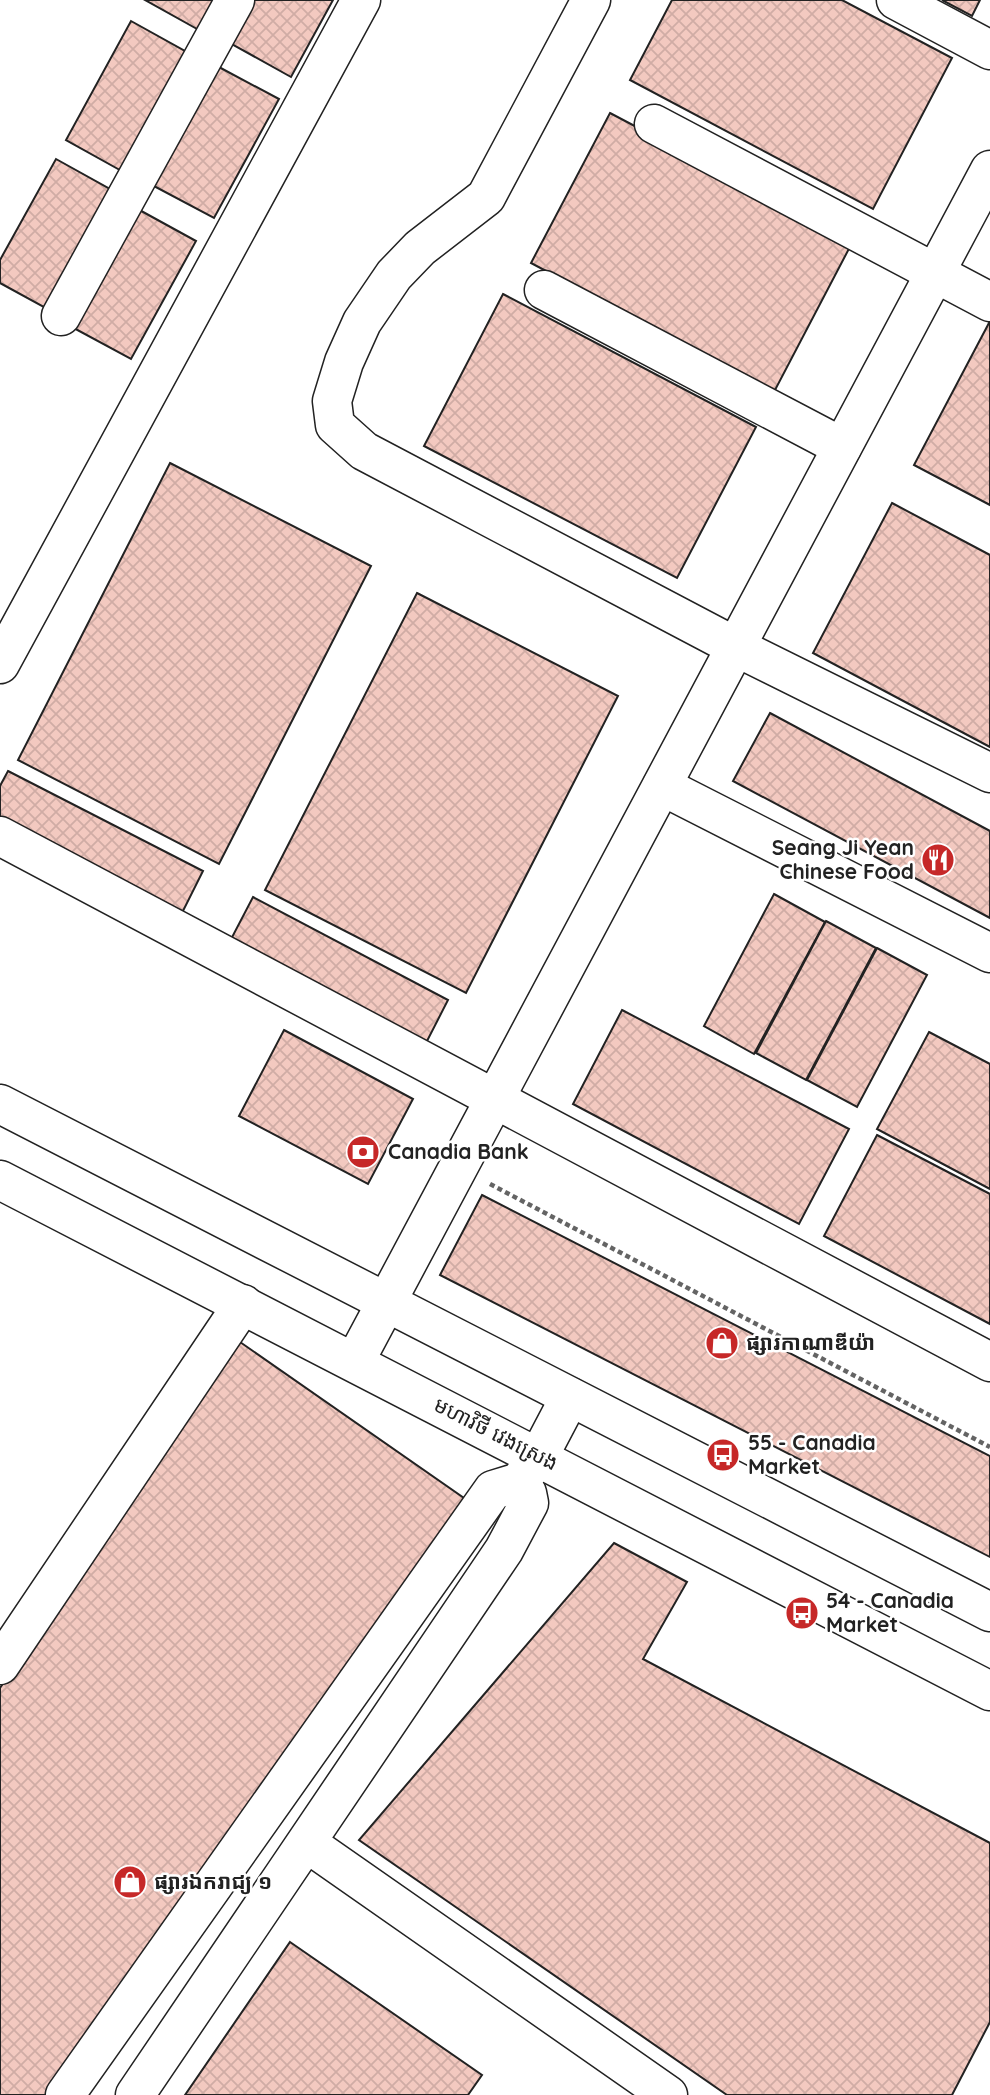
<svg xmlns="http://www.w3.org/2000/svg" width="990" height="2095" font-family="Quicksand,'Noto Sans Khmer',sans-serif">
<defs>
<pattern id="building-cross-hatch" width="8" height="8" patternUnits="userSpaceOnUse" patternTransform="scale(1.75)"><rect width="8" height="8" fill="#f3c9c0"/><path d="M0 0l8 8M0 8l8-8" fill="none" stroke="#d0aca5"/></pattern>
</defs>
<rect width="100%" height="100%" fill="#fff"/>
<g fill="url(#building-cross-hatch)" stroke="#222" stroke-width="2">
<polygon points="145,0 224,0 206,34"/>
<polygon points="253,0 333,0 291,77 230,43"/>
<polygon points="672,0 842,0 952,58 873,209 630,80"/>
<polygon points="942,0 980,0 972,16"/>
<polygon points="131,21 192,55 127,174 66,140"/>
<polygon points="217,66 279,99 214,218 152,185"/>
<polygon points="610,113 853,241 774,392 531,263"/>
<polygon points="56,159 117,193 51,311 0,283 0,260"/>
<polygon points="134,207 196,241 131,359 70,326"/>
<polygon points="503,294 756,427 677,578 424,446"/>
<polygon points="990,321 990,505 914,465"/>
<polygon points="170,463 371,566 219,864 18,760"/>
<polygon points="892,503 990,555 990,747 813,653"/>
<polygon points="417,593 618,696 466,993 265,890"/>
<polygon points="770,713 990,831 990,918 733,781"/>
<polygon points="8,771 203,871 180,917 0,825 0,786"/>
<polygon points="774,894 825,922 754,1054 704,1026"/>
<polygon points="253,897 448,1000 425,1045 229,943"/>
<polygon points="826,921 876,948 806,1080 756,1053"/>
<polygon points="877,948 927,975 857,1107 807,1080"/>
<polygon points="622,1010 849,1129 799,1224 573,1104"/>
<polygon points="284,1030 413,1099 368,1184 239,1116"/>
<polygon points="929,1032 990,1064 990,1189 877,1129"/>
<polygon points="877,1135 990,1194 990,1324 824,1236"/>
<polygon points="482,1195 990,1456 990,1557 440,1275"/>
<polygon points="240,1342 474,1505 58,2095 0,2095 0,1688"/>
<polygon points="614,1543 687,1582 643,1659 990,1843 990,2022 952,2095 727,2095 359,1840"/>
<polygon points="290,1942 482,2075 468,2095 185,2095"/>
</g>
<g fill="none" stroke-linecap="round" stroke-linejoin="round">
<defs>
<g id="minor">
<polyline points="591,0 486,197 420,248 394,275 362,322 344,362 332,401 335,425 364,451 736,647 990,773"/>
<polyline points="896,0 990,50"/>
<polyline points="654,124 990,302"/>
<polyline points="544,290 842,447"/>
<polyline points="61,316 235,0"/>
<polyline points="0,664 361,0"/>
<polyline points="662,786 990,953"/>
<polyline points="0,836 990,1362"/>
<polyline points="355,1361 990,170"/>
<polyline points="0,1665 243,1304"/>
<polyline points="307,1843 668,2095"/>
<polyline points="65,2095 493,1490 519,1482 539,1456 570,1397"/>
<polyline points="135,2095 504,1550 529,1503 527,1493 519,1482"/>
</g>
<g id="major">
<polyline points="0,1104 990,1612"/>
<polyline points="0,1180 990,1691"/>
</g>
</defs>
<use href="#minor" stroke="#222" stroke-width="41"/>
<use href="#major" stroke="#222" stroke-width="41"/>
<polyline stroke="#646464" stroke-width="4.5" stroke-dasharray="5 3.5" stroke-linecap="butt" points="490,1184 990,1447"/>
<use href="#minor" stroke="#fff" stroke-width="38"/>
<use href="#major" stroke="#fff" stroke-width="38"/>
</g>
<defs>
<symbol id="restaurant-disc" viewBox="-11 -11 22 22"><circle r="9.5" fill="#c62828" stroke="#fff"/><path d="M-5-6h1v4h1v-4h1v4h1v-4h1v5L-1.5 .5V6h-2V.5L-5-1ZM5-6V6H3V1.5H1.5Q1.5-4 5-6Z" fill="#fff"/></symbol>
<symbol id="bank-disc" viewBox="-11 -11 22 22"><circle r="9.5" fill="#c62828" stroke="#fff"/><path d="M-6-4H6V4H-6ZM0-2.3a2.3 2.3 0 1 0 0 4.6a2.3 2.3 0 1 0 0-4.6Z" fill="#fff"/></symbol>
<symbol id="shop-disc" viewBox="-11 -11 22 22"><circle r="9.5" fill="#c62828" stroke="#fff"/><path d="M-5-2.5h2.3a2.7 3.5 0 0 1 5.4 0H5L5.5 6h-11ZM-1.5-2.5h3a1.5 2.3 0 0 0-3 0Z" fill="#fff"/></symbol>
<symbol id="bus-disc" viewBox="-11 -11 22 22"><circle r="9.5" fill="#c62828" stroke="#fff"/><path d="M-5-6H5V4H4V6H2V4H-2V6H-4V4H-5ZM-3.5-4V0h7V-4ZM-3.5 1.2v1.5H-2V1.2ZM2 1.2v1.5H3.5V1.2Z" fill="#fff"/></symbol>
</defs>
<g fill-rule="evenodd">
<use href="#restaurant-disc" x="919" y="841" width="38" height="38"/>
<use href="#bank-disc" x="344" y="1133" width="38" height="38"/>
<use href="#shop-disc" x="703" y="1324" width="38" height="38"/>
<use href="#bus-disc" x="704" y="1436" width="38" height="38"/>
<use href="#bus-disc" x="783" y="1594" width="38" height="38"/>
<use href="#shop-disc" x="111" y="1863" width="38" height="38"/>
</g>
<g text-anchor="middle" stroke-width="5" stroke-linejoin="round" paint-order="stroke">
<g font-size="21" font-weight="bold" fill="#222" stroke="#fff" text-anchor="start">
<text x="914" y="855" text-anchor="end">Seang Ji Yean<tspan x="914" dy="24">Chinese Food</tspan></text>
<text x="388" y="1159">Canadia Bank</text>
<text x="746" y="1350">ផ្សារកាណាឌីយ៉ា</text>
<text x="748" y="1450">55 - Canadia<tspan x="748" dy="24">Market</tspan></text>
<text x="826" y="1608">54 - Canadia<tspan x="826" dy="24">Market</tspan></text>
<text x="154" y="1889">ផ្សារឯករាជ្យ ១</text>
</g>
<g font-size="21" fill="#222" stroke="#fff">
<text transform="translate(496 1434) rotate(27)" y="7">មហាវិថី វេងស្រេង</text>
</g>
</g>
</svg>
